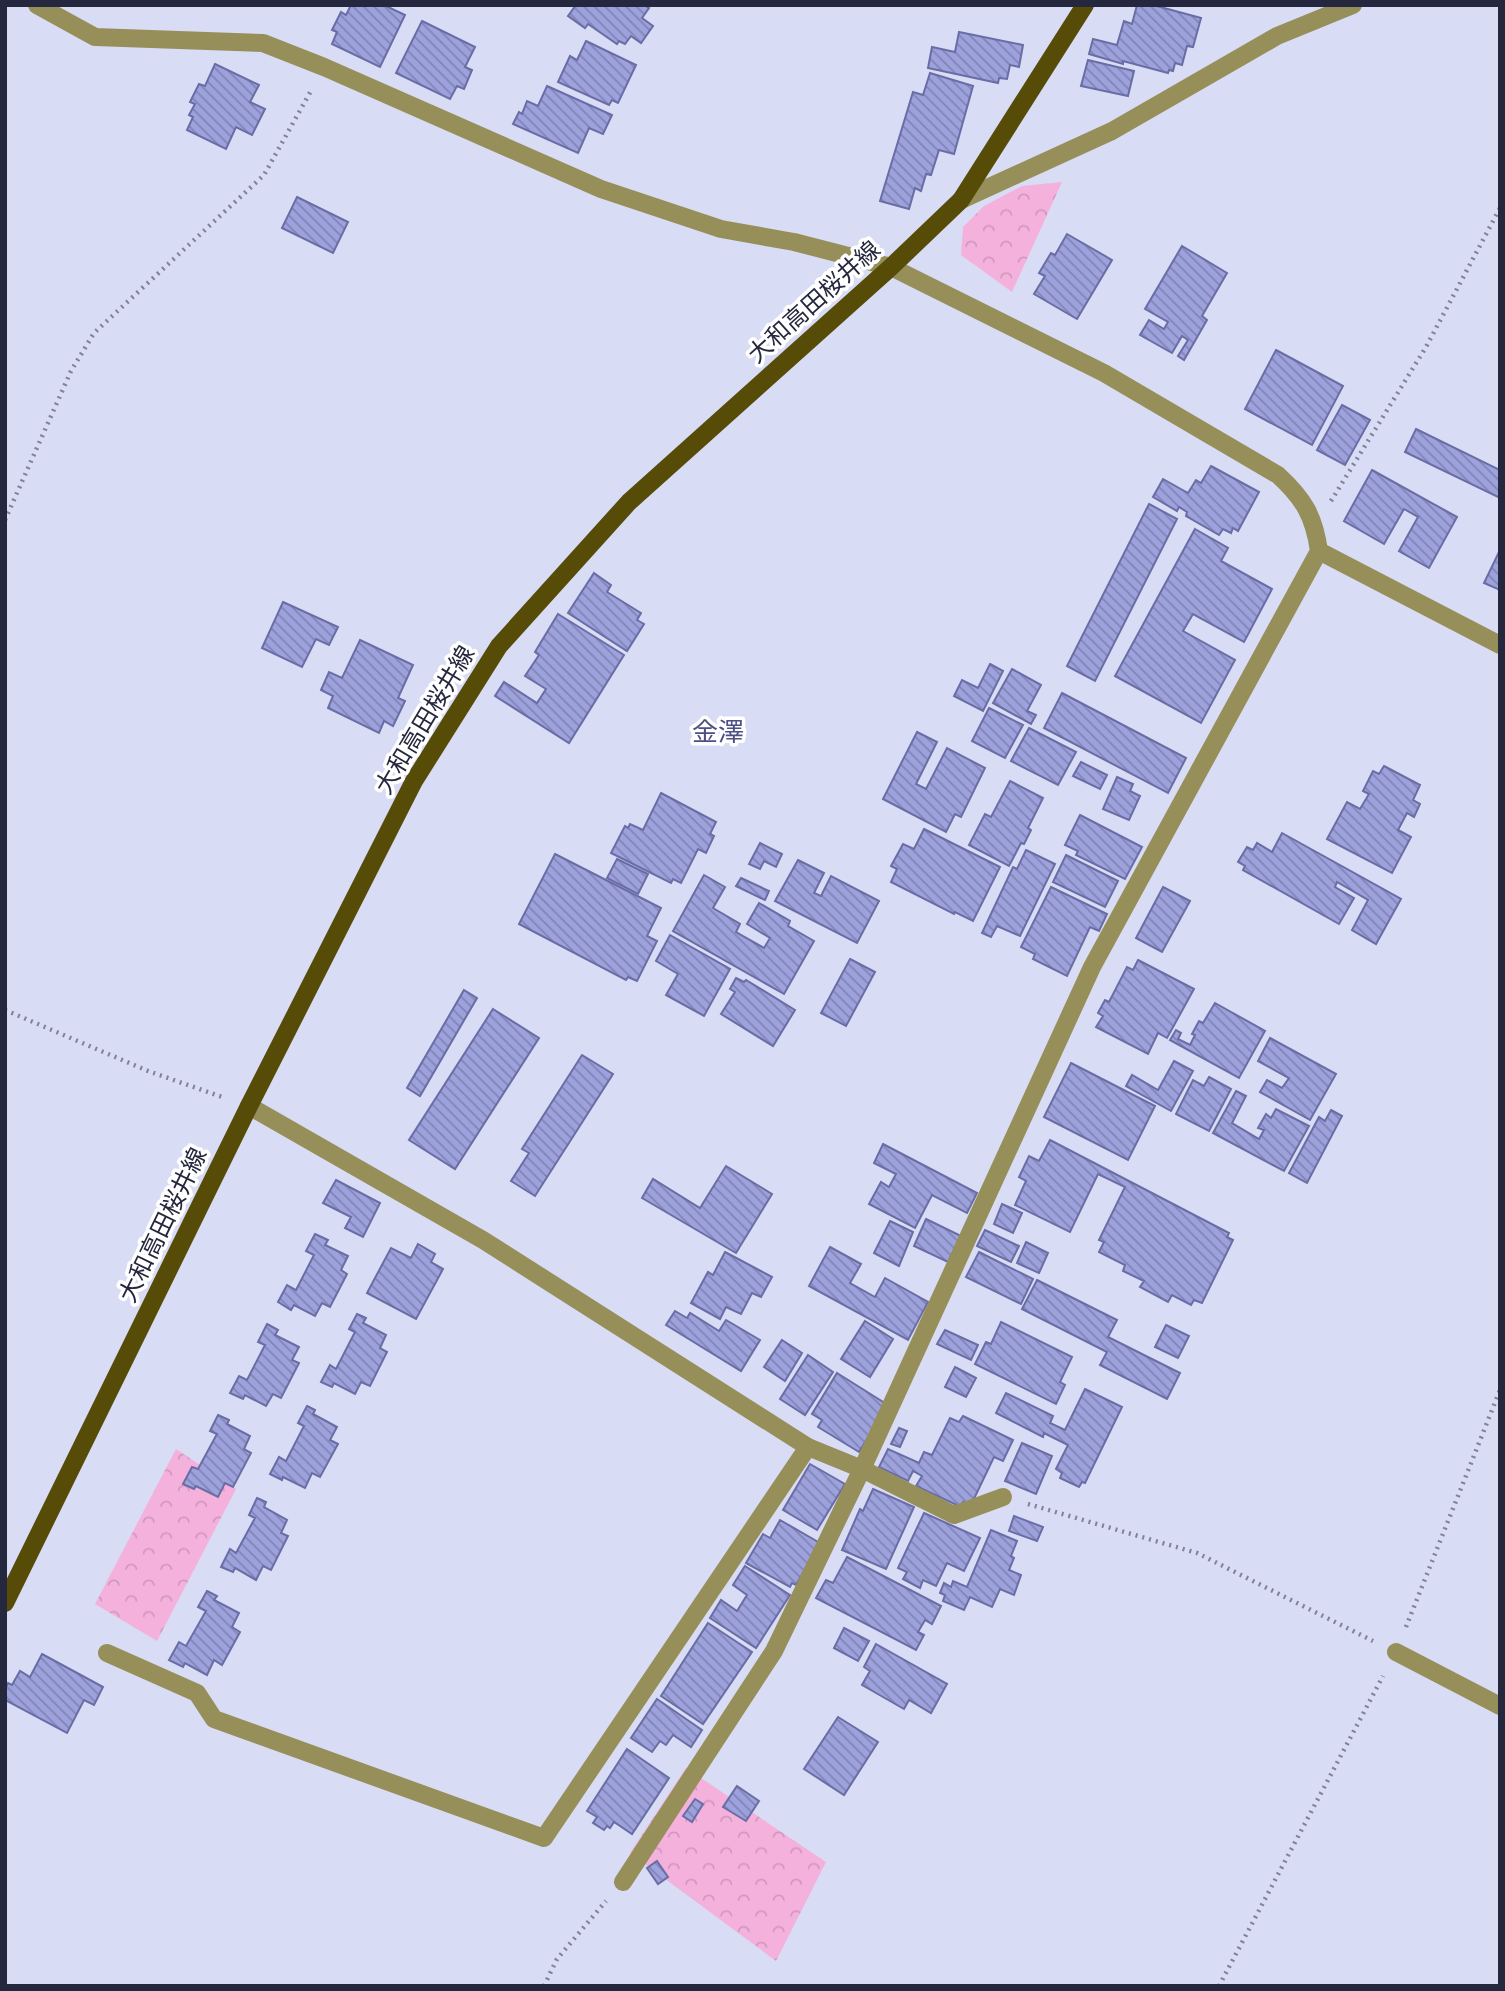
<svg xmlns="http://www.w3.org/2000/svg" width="1505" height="1991" font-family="'Public Sans','Noto Sans JP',sans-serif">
<defs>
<pattern id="park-crowns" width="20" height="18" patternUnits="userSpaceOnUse" patternTransform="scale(1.75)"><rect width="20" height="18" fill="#f4b1dc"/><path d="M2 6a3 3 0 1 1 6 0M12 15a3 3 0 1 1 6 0" fill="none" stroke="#d198be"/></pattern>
<pattern id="building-back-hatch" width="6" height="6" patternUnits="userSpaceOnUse" patternTransform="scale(1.75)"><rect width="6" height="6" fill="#9da2dd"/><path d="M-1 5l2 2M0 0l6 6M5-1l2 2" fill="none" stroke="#8084b5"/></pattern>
</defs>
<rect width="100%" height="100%" fill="#d9dcf5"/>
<g fill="url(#park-crowns)">
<polygon points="1062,182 1012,292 961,255 963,227 984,206 1022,186"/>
<polygon points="176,1449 236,1489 157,1641 95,1604"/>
<polygon points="686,1768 826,1862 776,1961 630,1853"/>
</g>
<g fill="url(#building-back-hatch)" stroke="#6a6da5" stroke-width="2">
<polygon points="351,5 384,5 405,15 380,67 332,44 337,32 332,30 341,12 346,15"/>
<polygon points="576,5 644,5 649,8 642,18 653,26 641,43 631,36 625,44 619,41 617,44 588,24 585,28 568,16"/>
<polygon points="1137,5 1153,5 1201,18 1193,47 1187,46 1182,65 1175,63 1173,71 1169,70 1168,73 1123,61 1123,64 1089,54 1093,39 1117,45 1124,21 1132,24"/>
<polygon points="422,21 475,47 465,67 472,70 464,89 457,86 450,99 396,73"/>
<polygon points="959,32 1023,45 1019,67 1010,65 1007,79 999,78 998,83 928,68 932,47 955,52"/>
<polygon points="586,41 636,65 618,103 612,100 609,105 558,82 570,56 577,60"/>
<polygon points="1088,60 1134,71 1128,96 1081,86"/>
<polygon points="215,64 259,85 250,102 265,109 252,135 236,127 226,149 187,130 193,117 189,115 195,104 190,102 199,84 205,86"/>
<polygon points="930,73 973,86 954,154 939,150 931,175 926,174 921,191 915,188 909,209 880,201 913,92 923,95"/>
<polygon points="547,86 612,115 603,134 589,128 578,153 513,124 519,112 522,114 527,101 538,106"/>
<polygon points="297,197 348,222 333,253 282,228"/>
<polygon points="1067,234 1112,260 1077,319 1034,294 1045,276 1039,273 1051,253 1055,255"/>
<polygon points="1182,246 1227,273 1202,316 1207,320 1184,360 1178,356 1188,340 1182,336 1172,353 1140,335 1149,320 1164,329 1168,322 1145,309"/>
<polygon points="1276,350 1343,386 1312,445 1245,409"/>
<polygon points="1342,405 1370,420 1345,465 1317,450"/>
<polygon points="1416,429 1500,470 1500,498 1405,452"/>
<polygon points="1211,466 1259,492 1238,531 1233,528 1231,533 1223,529 1219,535 1186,516 1187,512 1179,507 1177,511 1153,497 1163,479 1188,493 1196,480 1201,483"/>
<polygon points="1372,470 1457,517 1429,568 1399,551 1418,517 1404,509 1384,544 1344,521"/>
<polygon points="1149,504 1177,519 1095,681 1067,666"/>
<polygon points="1195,529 1228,548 1221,561 1272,589 1244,642 1193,614 1183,631 1235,660 1201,723 1115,676"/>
<polygon points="1500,550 1500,590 1484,583"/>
<polygon points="594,573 611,585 607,592 641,613 637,620 644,624 627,651 568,613"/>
<polygon points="283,602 338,627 329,645 316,639 302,667 262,648"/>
<polygon points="558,614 624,655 569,743 495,696 504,682 537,703 546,689 525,676 539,655 535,652"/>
<polygon points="360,640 413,665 398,698 405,701 393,726 384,721 379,733 328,708 333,696 321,690 329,672 342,678"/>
<polygon points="990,664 1003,671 983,711 954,696 962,680 978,688"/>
<polygon points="1012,669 1041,685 1027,711 1036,715 1031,724 993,703"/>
<polygon points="1062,693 1186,758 1168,793 1044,728"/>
<polygon points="989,708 1023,725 1005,758 972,741"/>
<polygon points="1029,728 1076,752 1058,785 1011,761"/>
<polygon points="917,732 937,742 916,784 926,789 947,748 985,768 961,817 955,814 946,832 883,799"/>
<polygon points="1081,762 1107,775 1100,789 1073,776"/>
<polygon points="1384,766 1420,785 1413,800 1420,804 1414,817 1407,813 1398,830 1411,837 1392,873 1327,839 1347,802 1360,809 1369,794 1363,791 1373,771 1379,774"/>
<polygon points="1117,777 1133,784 1130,791 1140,796 1129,820 1103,809"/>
<polygon points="1010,781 1043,798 1028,828 1031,830 1024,844 1021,843 1009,866 969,845 985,814 991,817"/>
<polygon points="661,793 716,822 710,834 714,836 706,853 698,849 681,883 673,879 671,883 611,853 625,826 628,828 630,824 643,830"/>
<polygon points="1080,815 1142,847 1125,879 1076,855 1078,851 1065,845"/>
<polygon points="924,829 1000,867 973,921 955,912 954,914 891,882 897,869 891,866 903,844 914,849"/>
<polygon points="1282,833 1401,899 1376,944 1352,930 1368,900 1337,882 1335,887 1354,898 1339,924 1243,870 1245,866 1238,862 1247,847 1253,850 1257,843 1272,852"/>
<polygon points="760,843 782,854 776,867 764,861 760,869 749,864"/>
<polygon points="1026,850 1055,864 1020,936 997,926 991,937 982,933 1013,867 1017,869"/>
<polygon points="555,854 661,908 647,936 657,941 637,981 628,977 626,980 519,924"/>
<polygon points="1066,855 1118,881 1105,907 1053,882"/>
<polygon points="617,859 648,874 638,894 607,878"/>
<polygon points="798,860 824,873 814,893 821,896 831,876 879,901 857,943 775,901"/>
<polygon points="704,875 725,887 713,908 740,924 736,932 764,948 770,938 747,924 759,903 790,921 788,926 814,941 784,994 673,931"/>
<polygon points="741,878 769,891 765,900 736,886"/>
<polygon points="1051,887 1107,914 1099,931 1090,927 1067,976 1033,959 1035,954 1021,947"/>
<polygon points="1163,887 1190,901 1162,952 1136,938"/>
<polygon points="670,935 730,969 704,1016 666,995 678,974 656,961"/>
<polygon points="850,959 875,972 846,1026 821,1013"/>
<polygon points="1138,960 1194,989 1167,1038 1158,1033 1148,1054 1096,1027 1103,1016 1098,1013 1105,1000 1109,1002 1127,967 1133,970"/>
<polygon points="736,978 744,982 746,980 795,1010 773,1046 721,1014 735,992 730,989"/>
<polygon points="464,990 477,998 420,1096 407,1088"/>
<polygon points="1215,1003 1265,1031 1239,1078 1170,1040 1176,1030 1181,1033 1178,1039 1190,1045 1195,1035 1192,1034 1199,1021 1203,1023"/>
<polygon points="493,1009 539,1038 455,1169 409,1140"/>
<polygon points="1270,1038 1336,1074 1310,1120 1260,1092 1267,1080 1282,1088 1289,1078 1258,1061"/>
<polygon points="582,1055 613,1074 535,1196 511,1181 529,1153 522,1149"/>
<polygon points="1174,1061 1193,1071 1171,1111 1126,1086 1132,1075 1158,1090"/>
<polygon points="1071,1063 1155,1106 1128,1160 1044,1117"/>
<polygon points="1209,1077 1231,1089 1209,1131 1176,1114 1193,1080 1204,1086"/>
<polygon points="1236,1091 1246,1096 1232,1123 1259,1139 1264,1130 1258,1128 1266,1114 1271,1118 1276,1109 1309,1126 1284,1171 1213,1133"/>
<polygon points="1331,1110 1342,1116 1307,1183 1289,1173 1319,1117 1325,1121"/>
<polygon points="1050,1140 1229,1233 1227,1237 1233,1240 1202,1303 1194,1300 1191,1305 1172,1295 1168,1302 1140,1287 1144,1281 1123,1271 1125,1265 1099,1252 1104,1242 1099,1240 1125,1187 1098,1174 1070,1232 1015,1205 1026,1181 1019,1177 1029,1156 1039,1161"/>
<polygon points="883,1144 977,1193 967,1213 932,1195 915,1228 869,1204 881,1182 889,1187 896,1174 874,1163"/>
<polygon points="726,1166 772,1194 736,1253 642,1198 653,1179 700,1208"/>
<polygon points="336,1180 380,1203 363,1237 345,1228 351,1217 323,1203"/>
<polygon points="1002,1204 1022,1213 1013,1233 994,1224"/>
<polygon points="926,1219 961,1236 948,1262 914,1246"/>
<polygon points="890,1221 913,1232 899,1266 874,1253"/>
<polygon points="985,1230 1019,1246 1011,1262 977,1246"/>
<polygon points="315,1234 328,1240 325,1245 348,1256 341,1270 347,1274 330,1307 322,1303 315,1316 294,1305 291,1310 278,1302 287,1285 296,1290 314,1255 306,1251"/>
<polygon points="1026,1242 1048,1253 1039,1273 1017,1263"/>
<polygon points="418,1244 435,1254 431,1262 443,1269 416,1319 367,1293 391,1248 411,1258"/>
<polygon points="830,1247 861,1264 850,1283 875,1297 885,1278 928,1302 908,1340 809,1286"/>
<polygon points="725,1252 772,1277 761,1297 752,1293 741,1314 726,1307 720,1319 691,1303 708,1272 713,1275"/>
<polygon points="979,1252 1033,1279 1021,1304 966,1277"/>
<polygon points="1037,1280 1117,1320 1108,1337 1180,1373 1167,1399 1100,1365 1107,1352 1022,1309"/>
<polygon points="675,1311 687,1318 690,1313 719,1331 726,1320 760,1340 741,1371 666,1325"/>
<polygon points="357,1314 366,1318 363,1323 386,1335 380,1348 387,1352 370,1386 361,1382 355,1394 334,1383 332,1387 321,1382 330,1365 336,1369 355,1332 349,1329"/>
<polygon points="865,1321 893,1339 870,1377 841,1359"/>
<polygon points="1001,1322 1072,1357 1060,1382 1065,1385 1056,1404 975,1364 986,1342 991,1344"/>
<polygon points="267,1324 278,1330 275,1335 299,1347 292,1360 299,1363 281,1398 273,1394 266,1406 245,1395 243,1399 230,1393 239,1376 247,1380 265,1345 258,1342"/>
<polygon points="1166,1325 1189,1336 1178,1358 1155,1347"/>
<polygon points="945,1330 978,1345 971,1360 937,1344"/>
<polygon points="782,1340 802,1353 785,1381 764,1367"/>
<polygon points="808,1355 833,1372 805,1415 780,1399"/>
<polygon points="955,1367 976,1378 966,1397 945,1387"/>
<polygon points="837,1373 888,1405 859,1452 818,1427 822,1420 812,1414"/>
<polygon points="1085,1389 1122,1407 1085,1483 1082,1482 1079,1487 1060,1478 1062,1473 1056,1469 1068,1445 1044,1433 1043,1437 996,1413 1006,1393 1053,1416 1050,1423 1065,1430"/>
<polygon points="307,1406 315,1410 313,1414 337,1427 330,1440 338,1444 320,1477 312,1473 305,1488 283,1477 282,1480 270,1474 279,1457 286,1461 304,1426 298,1423"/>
<polygon points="218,1415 229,1420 227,1424 250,1436 244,1449 251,1453 233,1487 225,1483 218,1497 196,1486 194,1489 183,1484 192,1467 198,1469 217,1434 210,1431"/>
<polygon points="963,1416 1013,1440 1003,1461 994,1457 971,1505 963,1502 961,1507 916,1486 922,1476 913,1471 908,1481 879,1467 888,1449 919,1463 924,1452 932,1455 950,1418 959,1422"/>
<polygon points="899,1428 907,1431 900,1447 891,1444"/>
<polygon points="1022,1443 1052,1456 1036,1494 1005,1481"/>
<polygon points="810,1464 845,1484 817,1530 783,1510"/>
<polygon points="873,1489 914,1507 886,1569 842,1550 860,1509 863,1511"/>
<polygon points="257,1498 266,1502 264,1507 287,1520 281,1533 288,1536 271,1570 263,1566 256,1580 235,1568 233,1572 221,1567 230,1549 236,1553 255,1518 249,1515"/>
<polygon points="924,1513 980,1538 964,1571 947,1563 936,1586 923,1580 920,1588 903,1579 907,1572 898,1568"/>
<polygon points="1014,1516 1043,1527 1037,1541 1009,1531"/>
<polygon points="780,1520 820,1543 796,1585 792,1583 790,1587 746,1563 763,1534 770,1538"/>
<polygon points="991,1530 1017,1541 1011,1556 1014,1558 1009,1570 1021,1575 1014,1595 1000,1589 992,1607 970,1597 964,1610 943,1601 945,1595 940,1593 944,1583 951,1587 953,1581 967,1587"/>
<polygon points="847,1557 941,1606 932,1624 925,1620 918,1632 924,1635 916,1650 816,1598 826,1580 833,1583"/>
<polygon points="745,1566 790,1595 756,1648 710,1618 721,1600 737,1611 747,1595 733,1585"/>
<polygon points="207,1591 217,1596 214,1600 239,1613 232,1627 240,1632 222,1665 214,1660 207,1675 185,1663 183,1667 169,1660 179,1642 186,1646 206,1611 198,1607"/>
<polygon points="708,1623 752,1652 703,1724 661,1696"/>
<polygon points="844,1628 869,1641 858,1661 834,1648"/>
<polygon points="876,1644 947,1684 931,1713 909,1700 904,1709 862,1685 870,1671 864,1667"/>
<polygon points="42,1654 103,1687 94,1705 84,1700 67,1733 5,1700 5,1689 8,1683 12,1685 20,1671 30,1677"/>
<polygon points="657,1699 702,1730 691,1747 673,1735 666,1745 660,1741 652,1752 631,1738"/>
<polygon points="838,1717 878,1742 844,1795 804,1769"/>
<polygon points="627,1749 669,1778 632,1834 614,1822 610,1828 607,1826 604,1830 593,1823 597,1817 587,1811"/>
<polygon points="737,1786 759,1801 746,1821 723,1807"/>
<polygon points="695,1799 703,1804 692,1822 683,1816"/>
<polygon points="657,1861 668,1877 658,1884 647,1868"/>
</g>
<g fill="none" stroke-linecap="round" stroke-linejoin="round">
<g stroke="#80829a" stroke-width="4.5" stroke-dasharray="2 5" stroke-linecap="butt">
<polyline points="1331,501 1426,347 1500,208"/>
<polyline points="5,520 71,371 94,333 264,175 312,89"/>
<polyline points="5,1010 148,1071 225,1098"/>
<polyline points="1028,1504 1197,1553 1373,1641"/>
<polyline points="1406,1627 1500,1390"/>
<polyline points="544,1986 557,1959 606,1901"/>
<polyline points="1219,1986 1383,1676"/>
</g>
<g stroke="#978f5a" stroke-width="18">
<path d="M37,5L95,37L263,43L324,67L601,189L721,229L794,242L891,267L1104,373L1278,475C1304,499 1314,516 1319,551L1092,967L862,1469L774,1651L623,1882"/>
<polyline points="961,200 1112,131 1277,36 1353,5"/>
<polyline points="1319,551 1500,645"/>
<polyline points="808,1447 862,1469 954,1515 1003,1497"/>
<polyline points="1396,1652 1500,1706"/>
<polyline points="107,1653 197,1693 214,1719 544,1838 808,1447 483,1240 249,1106"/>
</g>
<polyline stroke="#564c08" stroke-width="18" points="5,1603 249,1106 414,781 499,646 629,502 891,267 961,200 1085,5"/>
</g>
<g text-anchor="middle" stroke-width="7" stroke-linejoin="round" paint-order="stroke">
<g font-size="24" fill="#25273e" stroke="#fff">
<text transform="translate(814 302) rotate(-42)" y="8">大和高田桜井線</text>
<text transform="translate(425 720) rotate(-59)" y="8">大和高田桜井線</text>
<text transform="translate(163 1225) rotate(-64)" y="8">大和高田桜井線</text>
</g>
<g font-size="26" fill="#4d4f84" stroke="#fff">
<text x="718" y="741">金澤</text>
</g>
</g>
<rect width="1505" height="1991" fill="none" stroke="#25273e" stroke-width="14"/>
</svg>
